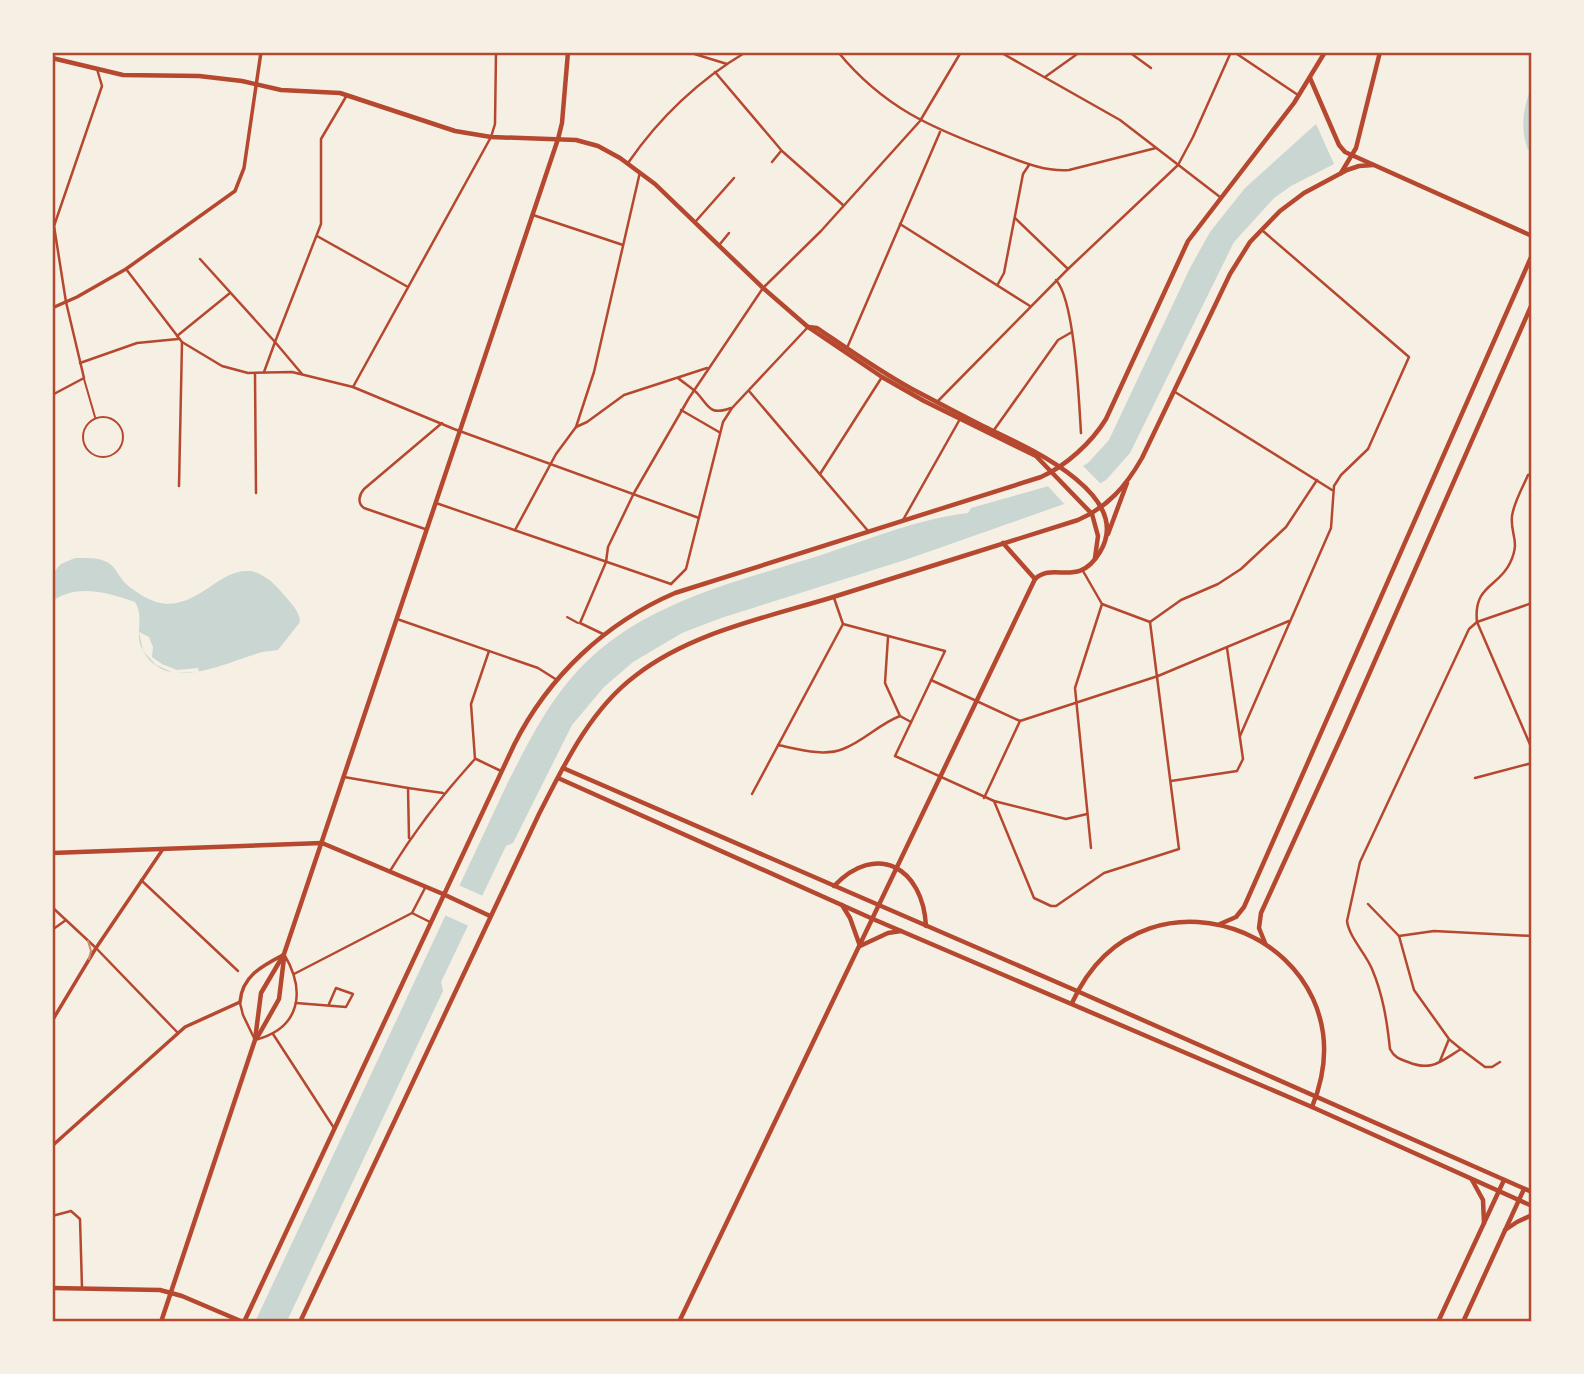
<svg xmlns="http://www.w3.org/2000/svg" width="1584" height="1374" font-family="'Open Sans',sans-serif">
<rect width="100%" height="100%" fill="#f6efe4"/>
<g fill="#c9d6d2">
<path d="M1531,88V149L1528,150C1520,130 1523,108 1531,88Z"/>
<path d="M1316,124L1334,164L1291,186L1274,198L1234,242L1130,453L1106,480L1067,503L905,560L721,618L682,633L633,662L604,687L572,725L513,843L506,846L441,982L443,991L287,1321L255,1322L508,782C526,747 543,712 568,682C630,606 726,585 815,557C865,541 916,519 968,513L971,508L1049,486L1088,463L1109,440L1190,268L1210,232L1245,188Z"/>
<path d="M75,558C85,558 98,557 107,562C115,566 118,575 124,582C131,589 146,599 156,602C208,617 233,531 284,595C291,603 300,612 300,622L278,650C271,651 263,651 256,654C222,664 165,694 142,649C134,634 145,617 135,602C110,593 76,583 53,601V573L61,564Z"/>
</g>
<g fill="#f6efe4">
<polygon points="1081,464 1103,486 1067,507 1046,484"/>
<polygon points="139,632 149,637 153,647 152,657 162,664 177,670 198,668 199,672 174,673 156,665 143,651"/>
<polygon points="456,884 483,896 469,926 442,914"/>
</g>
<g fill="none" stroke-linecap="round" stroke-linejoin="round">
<g stroke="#b5482f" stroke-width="2">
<polyline points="84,379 95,417"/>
<circle cx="103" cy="437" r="20"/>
<polyline points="567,617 578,623"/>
</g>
<g stroke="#b5482f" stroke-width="2.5">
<path d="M838,52C884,108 932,128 996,152C1020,161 1044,172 1069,170L1156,148"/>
<polyline points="1000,52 1120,120 1220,197"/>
<polyline points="1129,52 1151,68"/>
<polyline points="1234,52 1298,95"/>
<polyline points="715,72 782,151 843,205"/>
<polyline points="1045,77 1080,52"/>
<polyline points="772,162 781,151"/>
<polyline points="1015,218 1068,269"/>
<polyline points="696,221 734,178"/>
<polyline points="900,224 1030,306"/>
<polyline points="720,244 729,233"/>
<path d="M1056,280C1075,301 1079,402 1081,433"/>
<polyline points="998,284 1004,273 1023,174 1029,165"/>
<polyline points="763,288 821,231 920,121 961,52"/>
<polyline points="847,348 940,132"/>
<polyline points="264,372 275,342 302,374"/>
<polyline points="937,402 1068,269 1178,165 1193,137 1231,52"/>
<polyline points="994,430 1058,340 1072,332"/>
<polyline points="408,788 443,793"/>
</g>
<g stroke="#b5482f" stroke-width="2.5">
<polyline points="688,52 727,64"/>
<path d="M628,163C659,118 699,80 746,52"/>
<polyline points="533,215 623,245"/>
<polyline points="317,236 408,287"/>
<polyline points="200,259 275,342 321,224 321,139 347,95"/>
<polyline points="126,269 182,342 222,366 248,373 292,372 353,387 454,429 699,518"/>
<polyline points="177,336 230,293"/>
<polyline points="80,363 137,343 178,339"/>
<polyline points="255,374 256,493"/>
<path d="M678,378C684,383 692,388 697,393C709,406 709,416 731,408"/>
<polyline points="353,387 491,137 495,124 496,52"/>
<polyline points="749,391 869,532"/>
<polyline points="1175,392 1332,490"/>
<polyline points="52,395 84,378 66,302 54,226 102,86 97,69"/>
<polyline points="681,410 719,432"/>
<polyline points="576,427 594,372 640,172"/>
<polyline points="820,474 882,377"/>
<path d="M1532,474L1528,475C1523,487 1514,502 1512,516C1510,536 1521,540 1510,563C1499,587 1473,585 1477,622L1532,749"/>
<polyline points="179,486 182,342"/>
<polyline points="436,503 671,584"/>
<polyline points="903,520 960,419"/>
<path d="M425,529L364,508C357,503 359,495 364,489L442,423"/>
<polyline points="515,530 556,454 576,427 587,422 624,395 707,368"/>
<polyline points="1083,571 1102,604 1150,622"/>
<polyline points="671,584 686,569 723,422 732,408 808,327"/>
<polyline points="834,598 843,624 945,651 895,756 994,801 1066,819 1087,814"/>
<polyline points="397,619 538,668 557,680"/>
<polyline points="1150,622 1181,600 1218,584 1241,569 1286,527 1317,480"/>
<polyline points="603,634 580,623 606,562 608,547 634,493 689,398 763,288"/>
<polyline points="888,637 885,683 900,716 911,722"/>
<polyline points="931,680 1020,721 1158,676 1289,621"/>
<polyline points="1240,736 1331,528 1334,486 1341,475 1368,449 1409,357 1263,231"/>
<path d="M778,745C798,749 823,757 843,749C864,741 879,724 900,716"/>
<polyline points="476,759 501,771"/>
<polyline points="344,777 408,788 409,838"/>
<polyline points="1475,778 1532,763"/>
<polyline points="1171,781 1237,771 1243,759 1227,648"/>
<polyline points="752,794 843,624"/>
<polyline points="984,798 1020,721"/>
<polyline points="994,801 1034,898 1051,906 1056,906 1104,873 1179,849 1150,622"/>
<polyline points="1091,848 1075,688 1102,604"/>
<path d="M390,871C415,830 443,794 475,759L471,704L489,651"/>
<polyline points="141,880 238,971"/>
<polyline points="1368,904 1399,936 1414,990 1449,1039 1440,1061"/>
<polyline points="52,907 96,948 178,1033"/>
<polyline points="412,913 430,922"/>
<polyline points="52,930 66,920"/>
<polyline points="1399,936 1434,931 1532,936"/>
<polyline points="294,974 412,913 425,888"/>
<path d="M240,1003L243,1015L255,1040C301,1028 306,991 284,954"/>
<polyline points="296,1003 346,1007 353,994 336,988 329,1004"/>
<polyline points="273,1034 334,1128"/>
<polyline points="1450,1040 1461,1049"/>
<path d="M1500,1062L1492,1067H1485L1461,1049C1441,1061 1432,1072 1408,1062C1399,1059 1394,1057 1390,1049C1387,1021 1383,995 1372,969C1366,954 1349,937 1347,921L1360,862L1469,629L1477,622L1532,603"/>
<polyline points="52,1216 71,1211 80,1219 82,1288"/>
</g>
<g stroke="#b5482f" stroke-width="3.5">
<polyline points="52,308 77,297 126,269 235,191 244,168 261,52"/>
<polyline points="52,1021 96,948 163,849"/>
<path d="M52,1146L185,1027L240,1002C242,976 262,966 283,955"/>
</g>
<g stroke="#b5482f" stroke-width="4.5">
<polyline points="52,58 123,75 199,76 242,81 281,90 340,93 455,131 491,137 576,140 598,146 620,158 655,184 763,288 808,327 882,377 924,401 1036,456 1092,514 1098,536 1095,558"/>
<polyline points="1341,173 1356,148 1380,52"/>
<path d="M808,327L817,328C848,349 879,371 912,389C935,401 959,414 983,426C1022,445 1136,493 1100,552C1078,589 1054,561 1035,579"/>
<polyline points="1108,534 1127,483"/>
<polyline points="1003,543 1035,579"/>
<polyline points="52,853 322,843 443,894"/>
<polyline points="679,1322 1035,579"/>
<polyline points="1438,1322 1504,1180"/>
<polyline points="1463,1322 1524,1189"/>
</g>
<g stroke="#b5482f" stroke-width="4.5">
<polyline points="1310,78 1339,145 1345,152 1532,236"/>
<polyline points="563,768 1077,991 1532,1192"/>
<polyline points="558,778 873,919 1312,1107 1532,1206"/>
<path d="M834,886C877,841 923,868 926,926"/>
<polyline points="443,894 490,916"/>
<polyline points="842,905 850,918 860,946 888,933 901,931"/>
<polyline points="1220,924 1236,917 1244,907 1532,255"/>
<polyline points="1265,943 1259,928 1261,913 1344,731 1532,304"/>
<path d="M1072,1003C1145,842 1379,943 1312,1107"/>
<polyline points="257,1038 279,999 284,958"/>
<polyline points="1472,1180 1483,1200 1484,1223"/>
<polyline points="1505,1230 1517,1222 1532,1215"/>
<polyline points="52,1288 160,1290 182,1296 243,1322"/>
<polyline points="161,1322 255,1040 261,993 284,954 558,139 562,123 568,52"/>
<path d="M244,1322L514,745C548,677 605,623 675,593L1041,477C1066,466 1092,442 1106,419L1188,241L1294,103L1325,52"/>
<path d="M300,1322L539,814C564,765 590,710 635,676C690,633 764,618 830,598C913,572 995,546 1078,520C1108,507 1126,486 1142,458L1230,274L1250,242L1280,211L1304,193L1347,170L1359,166L1373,165"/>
</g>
<polyline stroke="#cf8b77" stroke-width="2" points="88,941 91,951 89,959"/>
</g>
<rect width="1584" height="1374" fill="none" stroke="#f6efe4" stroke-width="108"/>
<rect x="54" y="54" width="1476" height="1266" fill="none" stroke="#b5482f" stroke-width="2.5"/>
</svg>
